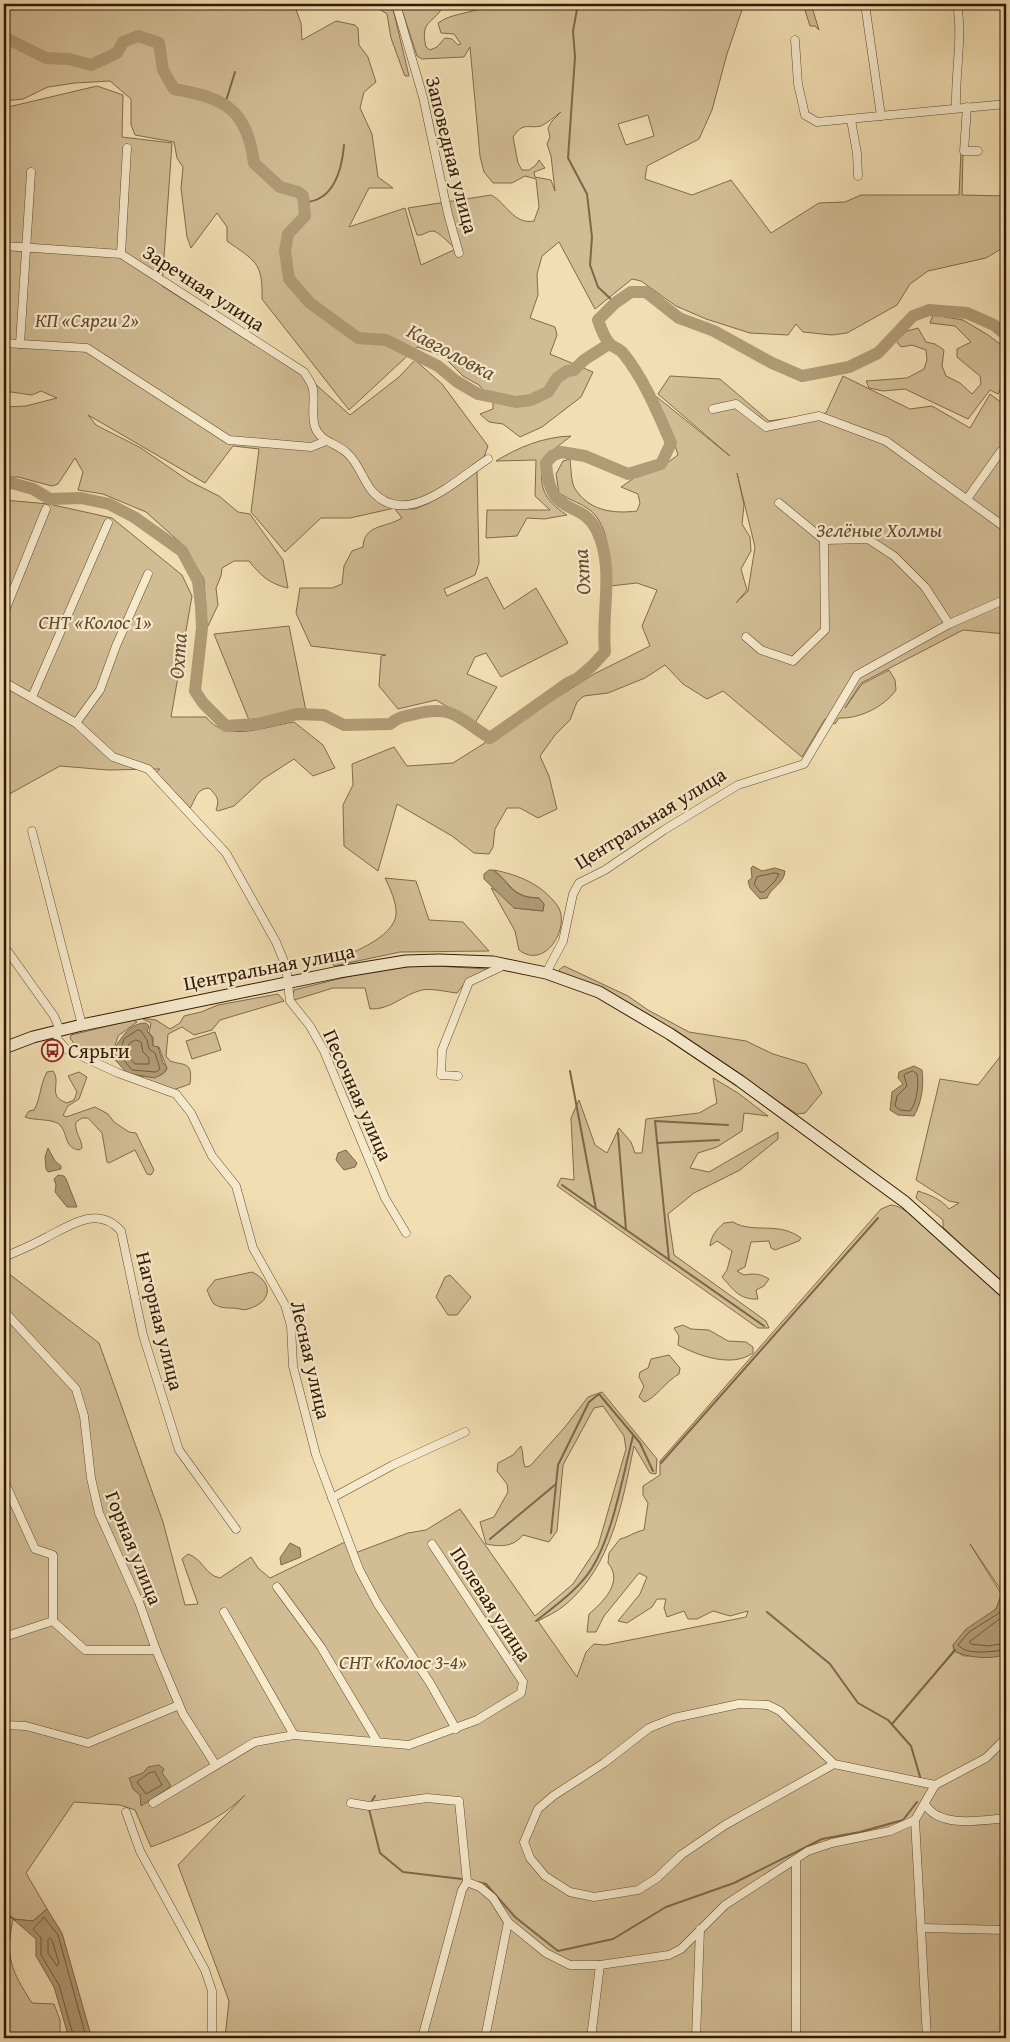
<svg xmlns="http://www.w3.org/2000/svg" width="1010" height="2042" font-family="'Gentium Book Plus',serif">
<rect width="100%" height="100%" fill="#f1deb2"/>
<filter id="stains"><feTurbulence type="fractalNoise" baseFrequency=".004" numOctaves="4"/><feColorMatrix values="0 0 0 0 .2 0 0 0 0 .09 0 0 0 0 .02 0 0 0 .5 -.17"/></filter>
<radialGradient id="worn" r=".72"><stop offset=".6" stop-color="#630" stop-opacity="0"/><stop offset="1" stop-color="#630" stop-opacity=".3"/></radialGradient>
<g fill="#d1bc94" stroke="#826a4a" fill-rule="evenodd">
<path d="M4,4H294L301,23L302,40L336,21L355,25L358,28L359,45L368,57L376,82L364,92L360,108L372,134L378,177L393,188H369L349,227L405,208L421,265L456,249C450,245 440,232 433,231C427,231 423,236 417,235L408,208L491,195C506,202 513,225 534,221L539,207L536,179L525,176L512,183H493L484,172L480,156L470,47L464,57L422,59L417,56L400,4H444C436,24 419,18 426,47L430,50L437,47L445,38L452,39L458,45L461,44L454,34L441,33L438,23C453,12 471,15 486,5L744,4L727,54L712,110L699,139L647,166L645,179L692,195L731,180L771,233L819,203L845,202L861,195H959L961,151H963L962,195L1006,196V246L986,258L928,271L910,284L897,305L847,333L832,335L803,332L796,324L788,335L750,333L706,319L676,306L641,281L632,279L595,309L559,242L542,256L537,274L538,295L530,318L555,327L557,335L550,354L593,372L581,397L542,427L520,437L503,424L489,422L480,414L493,409V403L479,385L463,376L443,356L417,347L349,410L262,299C263,262 255,261 227,241V227L217,213L191,248L187,237L181,188L183,167L177,158L174,142L135,135L131,125V99L110,81L75,83L48,87L23,99L4,101ZM561,112L552,121L548,128L550,137L547,144L551,156L555,191L551,180L535,177L534,172L545,168L539,160L536,165L529,170H522L518,163L513,137C523,121 529,129 541,126C548,123 555,116 561,112ZM648,115L654,136L626,145L618,124Z"/>
<polygon points="360,4 388,4 393,9 409,76 405,76 403,71 391,38 387,14 373,5 364,7"/>
<polygon points="803,4 811,4 819,30 815,26 810,26"/>
<path d="M97,86L123,95L122,137L172,143L162,286L312,381L350,415L399,377L415,360L442,384L488,446L481,465L428,502L414,508H395L350,518H321L285,552L251,512L259,449L233,446L205,483L88,415L96,425L141,448L189,481L219,496L238,512L250,514L283,560L288,588C270,584 261,576 249,561H234L222,568L221,576L216,588L218,605L207,628L204,579L183,545L146,512L103,494L78,490L83,472L75,458L58,484L52,486L18,477H4V407L26,406L57,398L41,391L32,395L4,391V108Z"/>
<path d="M933,315L963,320L988,335L1004,347C1002,364 1006,379 998,394L990,390L968,419L905,389L883,391L869,388L866,381L907,378L924,369L927,360L926,350L912,345L901,347L896,341L907,331L918,328L926,342L935,344L944,350L942,366L946,376L960,383L972,394L981,384L980,376L957,357V349L971,342L955,326L930,323Z"/>
<path d="M670,376L720,379L769,421L826,413L843,376L910,409L932,406L970,428L990,394L1006,406V634L963,630L861,683L845,708L862,684L889,670L895,680L896,690C884,707 859,719 839,718L835,724L825,719L802,757L723,691L707,699L683,684L665,665L645,678L608,693L584,696L577,702L570,720L555,735L540,756L549,776L557,809L538,818L520,808H507L495,829L493,847L489,854L474,853L452,836L397,804L378,871L344,846L343,805L353,785L352,764L394,747L407,766L453,763L594,674L650,646L642,626L657,590L637,583L610,586C610,563 610,526 590,510C581,503 569,500 559,493L556,474L563,461L570,459C571,467 571,480 574,487C588,511 613,514 637,511L640,503L638,494L621,487L634,478L656,471L678,455L669,426L652,396L657,397L730,456L658,394ZM737,473L755,547L748,591L736,603L747,590L741,569L751,551L750,537L742,524L744,505Z"/>
<path d="M571,436L543,458C539,486 542,499 567,515L544,519L527,518L517,536L486,538L487,510H550L535,496L536,460L496,461C519,447 543,437 571,436Z"/>
<path d="M477,471L479,563L475,575L444,589L447,596L487,577L504,609L536,588L568,643L501,677L486,653L475,657L467,674L497,687L475,723L436,700L398,709L379,686L381,656L386,655L311,646L296,613L300,588H332L342,584L344,566L352,551L363,547C364,524 386,528 402,518L395,509H415L429,503Z"/>
<path d="M4,500L49,504L112,518L182,575L192,596L171,717H206C227,744 265,726 294,722L323,745L335,768L313,776L294,759L263,779L234,806L218,811L216,810C220,799 217,796 209,788C195,789 196,800 190,808L156,772L160,769L108,770L60,766L4,797Z"/>
<polygon points="289,626 306,711 249,720 214,634"/>
<path d="M494,870C519,875 541,884 557,905C572,925 546,971 519,950L515,931L491,888L500,893L514,908L543,911L544,904L539,898C511,897 512,884 494,870Z"/>
<path d="M385,878L416,881L429,920L463,922L489,951L400,952L334,966L331,961C350,954 393,938 396,915C397,903 390,888 385,878Z"/>
<path d="M417,965L488,969L469,978L457,993C447,992 432,988 422,990C402,995 391,1010 370,1009L365,988H333L291,1001L294,990L374,970Z"/>
<polygon points="564,966 628,996 648,1010 689,1032 746,1041 773,1054 806,1064 822,1093 805,1113 797,1114 665,1028 562,975 559,970"/>
<path d="M278,994L284,1001L220,1020L212,1030L194,1035L182,1027L168,1034L166,1056L170,1061C185,1066 193,1061 190,1084L173,1090L135,1076C148,1075 158,1082 167,1069L159,1047L153,1046V1037L149,1033L151,1023L141,1018L156,1020L170,1029L180,1023L184,1016L201,1012L218,1005Z"/>
<polygon points="133,1020 137,1022 118,1036 114,1049 98,1060 78,1049 70,1038 71,1035"/>
<polygon points="215,1032 221,1050 192,1059 186,1041"/>
<path d="M1006,1049V1288L943,1227V1220L916,1198L918,1191C930,1195 941,1199 949,1209L959,1203L949,1201L916,1180L940,1079L978,1085Z"/>
<path d="M53,1071C62,1083 46,1096 67,1103L74,1100L77,1092L68,1076L79,1072L87,1077L79,1099L68,1106L63,1115L66,1117L95,1107L108,1114L114,1122L129,1132L136,1133L154,1170L151,1175L147,1174L135,1150L109,1163L107,1162L102,1133L88,1118H82L76,1122C74,1132 82,1139 82,1148L79,1150C65,1148 68,1136 61,1126C55,1118 34,1121 25,1117L29,1111L34,1110C41,1098 40,1084 47,1072Z"/>
<polygon points="713,1078 738,1093 768,1116 744,1113 742,1131 717,1147 698,1153 690,1168 709,1172 778,1132 778,1139 740,1170 694,1193 668,1214 674,1255 766,1321 769,1328 758,1328 557,1186 561,1178 574,1180 571,1118 579,1100 595,1145 607,1153 619,1128 631,1142 635,1153 642,1153 646,1119 699,1113 717,1103"/>
<path d="M891,1205C913,1205 987,1284 1006,1302V1581L1003,1593L970,1544L1002,1595L996,1609L953,1645L954,1650L927,1683L955,1651L964,1656L1006,1654V2038H225L229,2001L178,1865L245,1795C219,1821 185,1834 151,1847L135,1810L120,1805L74,1802L26,1873L47,1909L33,1921L13,1919C5,1958 11,1970 32,2003L54,2004L60,2020V2038H4V1270L99,1343L163,1522L185,1605L198,1604L182,1559L188,1554C203,1559 205,1575 220,1578L251,1557L258,1568L270,1578L345,1542L350,1555L408,1533L426,1530L460,1509L535,1616L573,1584L598,1546L626,1449L624,1436L603,1406L594,1408L563,1465L557,1531L549,1542L523,1535C513,1547 501,1547 486,1544L480,1522L494,1517L508,1492L507,1484L497,1471L498,1463L513,1455L521,1446C524,1454 522,1460 525,1467L530,1466L565,1427L588,1397L602,1392L657,1459L656,1474L650,1473L634,1446C622,1503 612,1566 565,1605C557,1612 547,1616 538,1621L577,1677L586,1652L594,1644L605,1645L746,1617L748,1611L730,1616L713,1611L697,1619H688L684,1611L667,1617L664,1608L666,1599H657L652,1607L627,1623L618,1621L640,1594L647,1577L639,1573L604,1616L596,1632H587L589,1614C603,1602 624,1582 608,1563L609,1553L620,1539C629,1537 634,1532 644,1530L648,1503L643,1495V1486L660,1475V1461L881,1209Z"/>
<path d="M733,1222C753,1234 779,1221 801,1238L799,1241L775,1250L771,1248L769,1241L751,1242L745,1267L737,1271L744,1275C755,1273 761,1274 769,1279L764,1286L756,1290L758,1299C739,1300 733,1289 722,1277L727,1270L732,1251L717,1241L710,1246C711,1236 716,1230 724,1223Z"/>
<path d="M252,1272C274,1283 272,1302 248,1309C244,1311 238,1308 233,1308C226,1308 220,1308 214,1304C211,1301 209,1294 207,1290L215,1280Z"/>
<polygon points="450,1275 471,1297 457,1315 448,1315 436,1297 445,1277"/>
<path d="M683,1325L691,1329L709,1330L728,1341L746,1342L753,1347V1353C732,1368 699,1356 678,1345L679,1336L674,1328Z"/>
<path d="M669,1355L680,1368L679,1374C666,1381 656,1398 644,1402L639,1397L644,1386L639,1377L640,1372L648,1368L651,1359Z"/>
</g>
<g fill="#b09b75" stroke="#7e6746">
<path d="M753,866L762,871L775,868L785,871C784,884 771,887 767,898L760,899L750,888L748,881L752,878L751,868Z"/>
<path d="M489,870H493C511,884 511,898 539,898L544,904L543,911L514,908L484,879V874Z"/>
<path d="M146,1023L149,1026L147,1031L152,1037L153,1046L158,1047L163,1063L167,1067L165,1072L155,1078L127,1073L110,1054C120,1043 126,1023 146,1023Z"/>
<path d="M914,1066L922,1070C924,1085 922,1102 914,1116L898,1115L890,1110L892,1092L903,1084L898,1078L899,1072Z"/>
<polygon points="48,1148 55,1161 61,1166 61,1169 48,1172 46,1169 45,1157"/>
<polygon points="346,1150 357,1163 355,1167 344,1170 336,1160 338,1153"/>
<polygon points="58,1175 64,1176 66,1179 77,1207 67,1207 55,1192 56,1185 54,1179"/>
<polygon points="290,1543 300,1548 301,1557 281,1565 280,1558"/>
<path d="M1006,1581V1654C992,1660 968,1658 954,1651L953,1645L966,1629L996,1609Z"/>
<polygon points="159,1765 164,1769 162,1773 170,1784 170,1787 141,1806 140,1795 133,1789 129,1778 143,1773 148,1767"/>
<polygon points="47,1909 62,1933 90,2032 96,2038 69,2038 54,1987 36,1956 36,1939 13,1919 33,1921"/>
</g>
<g fill="none" stroke-linecap="round" stroke-linejoin="round">
<g stroke="#715a3a" stroke-width="1">
<polygon points="775,873 779,874 775,881 764,892 760,892 754,884 757,877"/>
<polygon points="138,1030 141,1031 147,1040 149,1049 155,1053 160,1069 156,1072 132,1070 119,1054 124,1039"/>
<polygon points="136,1040 141,1042 143,1052 149,1058 149,1064 135,1064 126,1053 129,1044"/>
<path d="M913,1071L917,1074C919,1085 917,1103 910,1111L900,1110L895,1106L897,1096L907,1086L904,1075Z"/>
<path d="M1006,1597L999,1613L969,1632L958,1645C967,1656 993,1651 1006,1650"/>
<polyline points="1006,1614 969,1642 971,1644 988,1646 1006,1643"/>
<polygon points="155,1772 162,1785 146,1794 137,1782 149,1773"/>
<polygon points="50,1938 52,1940 59,1963 57,1966 48,1953 48,1940"/>
<polyline points="74,2038 59,1985 41,1955 41,1938 33,1929 44,1917 58,1935 85,2033 89,2038"/>
</g>
<g stroke="#7e6746" stroke-width="2">
<polyline points="578,4 573,31 575,57 568,158 587,194 592,237 590,265 598,287 615,303"/>
<polyline points="225,104 235,72"/>
<path d="M305,202C334,201 342,169 344,145"/>
<polyline points="570,1071 596,1209"/>
<polyline points="618,1133 626,1230"/>
<polyline points="657,1143 719,1140"/>
<polyline points="562,1185 764,1326"/>
<polyline points="669,1260 655,1121 728,1125"/>
<polyline points="661,1463 878,1218"/>
<polyline points="551,1533 558,1465 589,1402 599,1394 640,1443 653,1471"/>
<polyline points="490,1539 556,1484"/>
<polyline points="767,1612 830,1664 858,1703 888,1720 911,1746 921,1780"/>
<path d="M536,1621C555,1606 579,1589 592,1568C613,1534 623,1475 633,1436"/>
<polyline points="892,1724 955,1650"/>
<polyline points="370,1804 375,1796"/>
<polyline points="369,1809 380,1853 403,1872 462,1879"/>
<polyline points="477,1882 486,1884 515,1917 558,1951 613,1939 666,1907 734,1883 822,1839 860,1832 903,1820 917,1802"/>
<polyline points="4,1912 15,1920"/>
</g>
<g stroke="#b09b75" stroke-width="12">
<path d="M4,37L46,58L69,59L91,65L117,53L123,42L138,36L159,43L163,70L174,89C225,98 247,109 254,163L280,187L298,192L303,196L305,216L288,234L285,251L289,279L310,303L358,338L386,340L438,366L456,381L478,394L516,402L531,400L548,392L557,378L567,371L574,370L584,360L609,344"/>
<path d="M4,481L33,489L50,499L81,498L109,504L134,517L182,551L198,581L201,607L202,628L195,691L203,703L226,726L257,724L297,714L324,715L344,725L390,724C397,717 405,716 415,714C454,704 460,720 490,738L568,683L578,678L592,666L605,652C601,612 615,568 597,531C581,497 550,521 546,463L552,456L561,452L585,456L628,474L661,464L671,443C658,413 644,379 623,353C620,349 614,348 610,344C605,339 601,329 598,320L615,303L631,292H646L679,318L714,331L772,363L802,376L849,367L878,353L913,316L929,310L967,313L994,325L1006,335"/>
</g>
<defs>
<g id="street">
<polyline points="396,4 423,97 448,214 459,253"/>
<polyline points="865,4 881,116"/>
<polyline points="795,40 798,84 805,115 817,122 1006,104"/>
<polyline points="967,107 964,151 978,151"/>
<path d="M956,108C955,75 963,36 957,4"/>
<polyline points="851,120 857,153 858,176"/>
<path d="M4,246L121,254L304,372C307,377 312,383 313,389C315,401 311,416 315,427C320,442 337,443 347,453C358,462 363,480 372,491C406,530 457,479 488,459"/>
<polyline points="121,254 127,148"/>
<polyline points="4,343 87,348 229,440 311,447 326,441"/>
<polyline points="20,344 31,172"/>
<polyline points="713,409 736,404 766,427 819,416 886,441 1006,528"/>
<polyline points="967,499 1001,451"/>
<polyline points="779,503 824,540 868,539 894,556 925,587 949,624"/>
<polyline points="4,613 46,509"/>
<polyline points="746,637 761,650 793,661 825,630 824,540"/>
<polyline points="4,682 76,723 113,757 148,769 226,853 276,942 286,966 290,1001 310,1026 324,1051 385,1198 406,1233"/>
<polyline points="32,697 108,523"/>
<polyline points="76,723 100,690 116,646 148,574"/>
<polyline points="32,831 82,1025"/>
<polyline points="4,946 54,1016 60,1030"/>
<polyline points="546,973 563,941 573,894 579,883 605,870 664,830 738,785 804,764 857,675 949,624 1006,599"/>
<polyline points="56,1031 58,1040 66,1049 118,1073 176,1094 191,1113 212,1156 236,1186 253,1248 285,1305 291,1326 293,1366 316,1455 359,1569 377,1603 430,1683 456,1729"/>
<polyline points="458,1076 441,1075 442,1050 469,982 505,965"/>
<path d="M4,1257C18,1251 33,1245 47,1237C71,1225 98,1205 121,1231L143,1335L179,1450L236,1529"/>
<polyline points="4,1311 76,1389 84,1416 91,1478 99,1513 139,1602 156,1650 85,1650 53,1621"/>
<polyline points="4,1481 35,1549 53,1555 53,1621 4,1637"/>
<polyline points="332,1498 393,1465 465,1432"/>
<polyline points="277,1587 321,1647 377,1741"/>
<polyline points="224,1612 294,1735"/>
<polyline points="156,1650 183,1714 215,1764"/>
<polyline points="4,1725 26,1726 88,1743 179,1705"/>
<polyline points="834,1764 780,1711 768,1705 739,1704 674,1718 649,1728 604,1763 553,1796 538,1809 524,1842 530,1858 545,1876 570,1892 594,1897 638,1890 657,1878 681,1855 725,1825 834,1764 935,1785 986,1758 1006,1738"/>
<polyline points="153,1803 255,1742 294,1735 409,1745 477,1720 521,1693 523,1682 432,1544"/>
<polyline points="351,1803 369,1806 427,1798 459,1801 467,1882 480,1887 493,1898 508,1922 546,1953 570,1965 600,1965 669,1955 681,1949 725,1905 808,1851 832,1843 890,1831 915,1820 935,1785"/>
<path d="M925,1804C939,1829 984,1820 1006,1818"/>
<polyline points="126,1812 140,1851 205,1970 212,1991 212,2038"/>
<polyline points="915,1820 927,2038"/>
<polyline points="796,1860 796,2035"/>
<polyline points="922,1928 1006,1930"/>
<polyline points="422,2038 462,1890 467,1882"/>
<polyline points="485,2038 508,1922"/>
<polyline points="591,2038 600,1965"/>
<polyline points="696,2038 700,1929"/>
<polyline points="788,2038 796,2035 805,2038"/>
</g>
<polyline id="secondary" points="4,1048 33,1037 82,1025 339,972 406,961 439,960 493,962 546,973 599,992 670,1034 740,1081 905,1202 1006,1293"/>
</defs>
<use href="#street" stroke="#624a2c" stroke-width="9"/>
<use href="#secondary" stroke="#321800" stroke-width="13"/>
<use href="#street" stroke="#f6eacd" stroke-width="8"/>
<use href="#secondary" stroke="#f6eacd" stroke-width="11"/>
</g>
<defs>
<symbol id="bus-ring" viewBox="-11 -11 22 22"><circle r="9.5" fill="#f6eacd" stroke="#8f2418" stroke-width="1.5"/><path d="M-5-6H5V4H4V6H2V4H-2V6H-4V4H-5ZM-3.5-4V0h7V-4ZM-3.5 1.2v1.5H-2V1.2ZM2 1.2v1.5H3.5V1.2Z" fill="#8f2418"/></symbol>
</defs>
<g fill-rule="evenodd">
<use href="#bus-ring" x="40" y="1038" width="25" height="25"/>
</g>
<g text-anchor="middle" stroke-width="4.5" stroke-linejoin="round" paint-order="stroke">
<g font-size="20" fill="#321800" stroke="#f6eacd">
<text transform="translate(452 155) rotate(76)" y="7">Заповедная улица</text>
<text transform="translate(204 288) rotate(33)" y="7">Заречная улица</text>
<text transform="translate(650 818) rotate(-32)" y="7">Центральная улица</text>
<text transform="translate(269 967) rotate(-11)" y="7">Центральная улица</text>
<text transform="translate(358 1095) rotate(66)" y="7">Песочная улица</text>
<text transform="translate(160 1321) rotate(76)" y="7">Нагорная улица</text>
<text transform="translate(311 1360) rotate(77)" y="7">Лесная улица</text>
<text transform="translate(134 1548) rotate(68)" y="7">Горная улица</text>
<text transform="translate(491 1604) rotate(57)" y="7">Полевая улица</text>
</g>
<g font-size="20" font-style="italic" fill="#62492c" stroke="#f6eacd">
<text x="87" y="327">КП «Сярги 2»</text>
<text x="879" y="537">Зелёные Холмы</text>
<text x="95" y="629">СНТ «Колос 1»</text>
<text x="403" y="1669">СНТ «Колос 3-4»</text>
</g>
<g font-size="20" fill="#321800" stroke="#f6eacd" text-anchor="start">
<text x="68" y="1058">Сярьги</text>
</g>
<g font-size="21" font-style="italic" fill="#644c2f" stroke="#f6eacd">
<text transform="translate(451 352) rotate(28)" y="7">Кавголовка</text>
<text transform="translate(582 572) rotate(-94)" y="7">Охта</text>
<text transform="translate(178 656) rotate(-86)" y="7">Охта</text>
</g>
</g>
<rect width="1010" height="2042" fill="none" stroke="#f1deb2" stroke-width="20"/>
<rect x="5" y="5" width="1000" height="2032" fill="none" stroke="#321800" stroke-width="2.5"/>
<rect x="10" y="10" width="990" height="2022" fill="none" stroke="#321800"/>
<rect width="100%" height="100%" filter="url(#stains)"/>
<rect width="100%" height="100%" fill="url(#worn)"/>
</svg>
